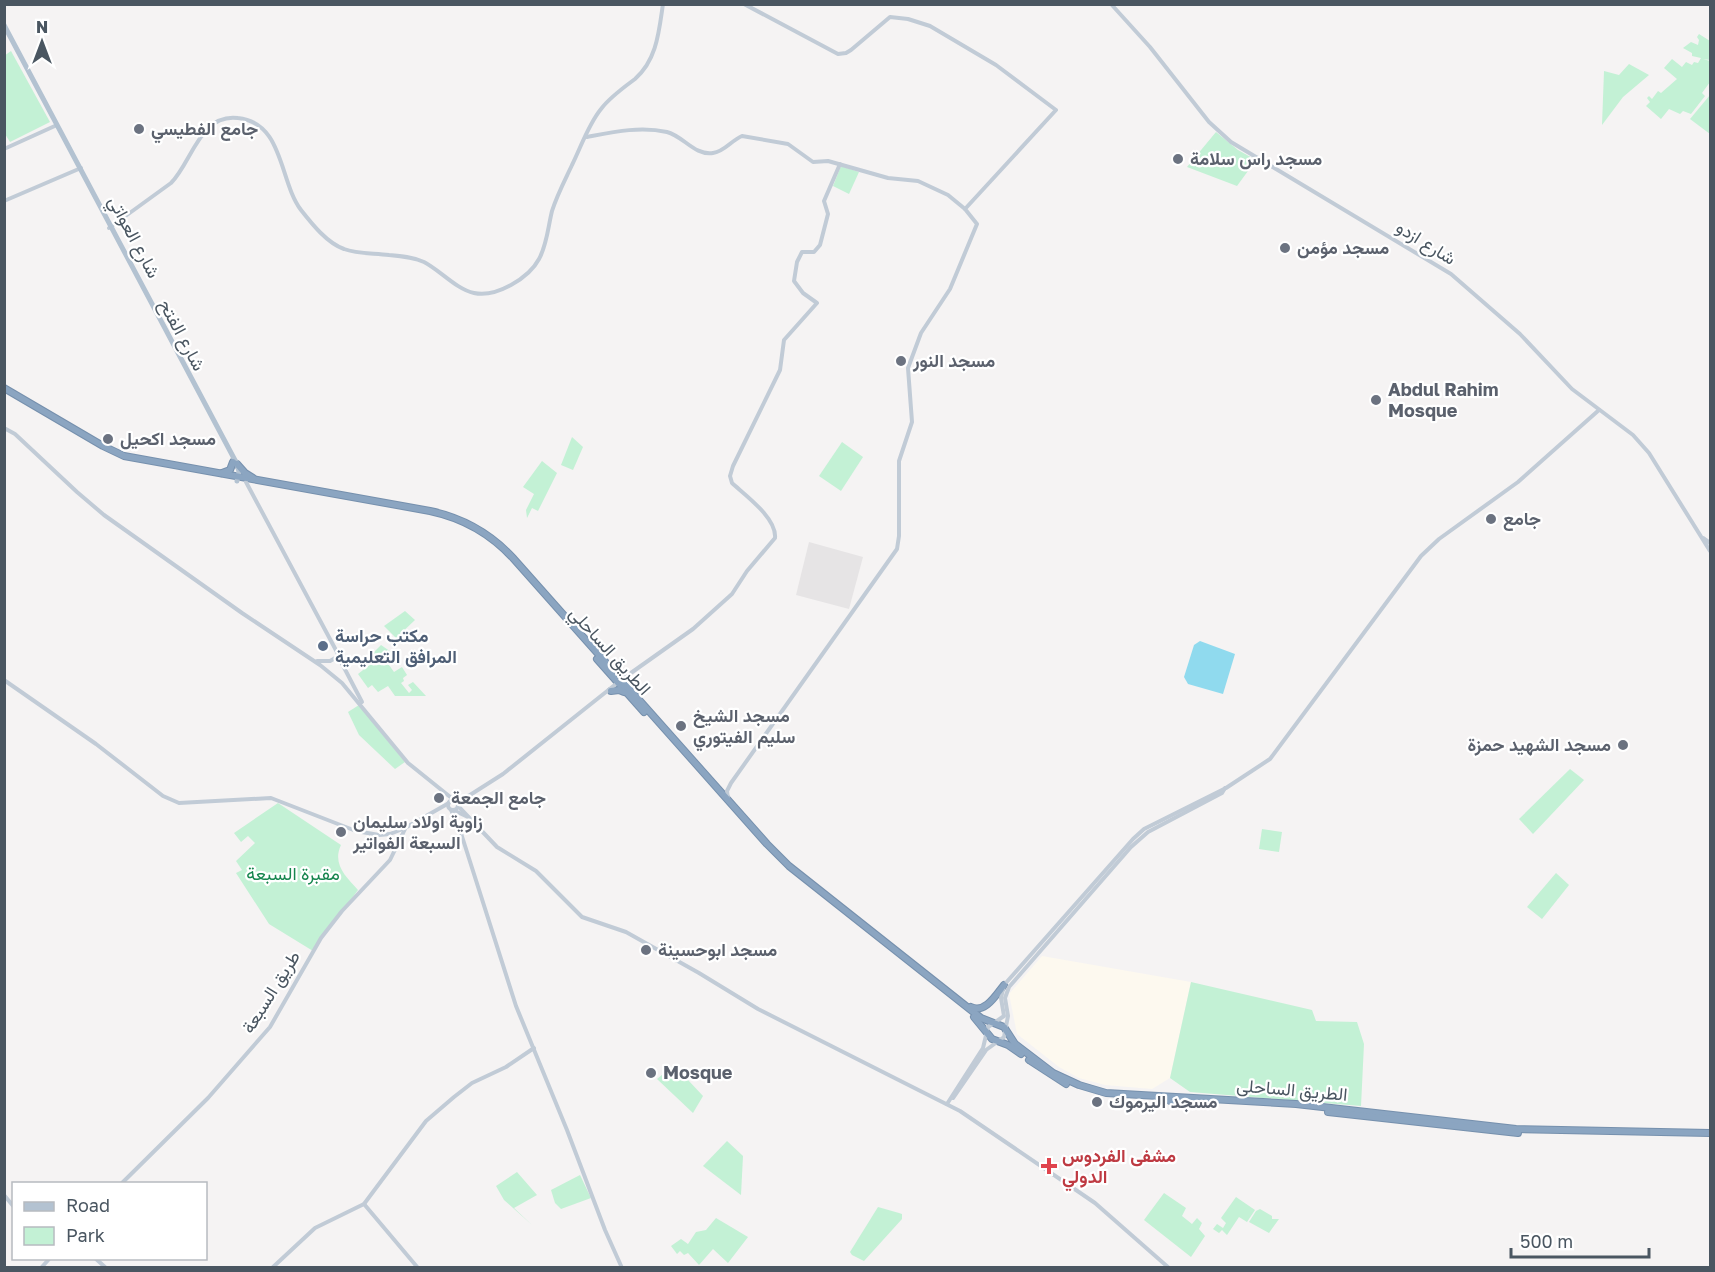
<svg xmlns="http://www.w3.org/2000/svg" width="1715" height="1272" font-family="'Golos Text',Vazirmatn,sans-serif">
<rect width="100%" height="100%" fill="#f5f3f3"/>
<polygon fill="#fdf9ef" points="1042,956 1191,982 1170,1078 1152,1089 1105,1085 1079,1078 1059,1067 1017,1034 1009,994"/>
<polygon fill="#e6e4e5" points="809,542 863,557 849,609 796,595"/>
<g fill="#c3f1d5">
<polygon points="1699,34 1710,41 1710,60 1703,59 1710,61 1710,82 1702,93 1705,96 1691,114 1683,111 1680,114 1669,109 1661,119 1646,106 1650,102 1647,98 1649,96 1652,99 1658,91 1661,93 1677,79 1664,68 1672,59 1682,67 1686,62 1692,65 1694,62 1698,63 1701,58 1692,56 1692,53 1683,48 1691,42 1698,45 1699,40 1697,37"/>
<polygon points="11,51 50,122 10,142 5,134 4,56"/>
<polygon points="1629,64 1649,75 1623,97 1602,125 1604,71 1619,75"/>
<polygon points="1710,95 1710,134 1690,119"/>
<polygon points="1216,132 1238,150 1256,160 1237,186 1187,167"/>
<polygon points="841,166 859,172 849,194 833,186"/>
<polygon points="572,437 583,447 573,470 561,465"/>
<polygon points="842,442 863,457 841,491 819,476"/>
<polygon points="542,461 557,473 538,511 532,508 527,518 526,510 534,494 523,487"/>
<polygon points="405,611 415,620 396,638 384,626"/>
<polygon points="381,645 394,654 392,656 393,660 389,665 394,672 402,667 407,675 403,678 404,681 401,683 409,693 412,690 408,685 413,682 426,696 395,696 388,686 378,692 372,685 368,688 358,674 372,663 368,658"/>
<polygon points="359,705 405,762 395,769 359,735 348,712"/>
<polygon points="1570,769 1584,780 1533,834 1519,819"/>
<path d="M278,803L341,845C332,864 346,877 358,890L313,951L269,924L236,873L242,870L236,861L255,843L248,836L241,842L234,833Z"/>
<polygon points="1262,829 1282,832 1279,852 1259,849"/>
<polygon points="1556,873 1569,885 1542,919 1527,907"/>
<polygon points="1191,982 1312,1010 1316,1021 1357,1022 1364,1044 1361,1106 1190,1092 1170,1078"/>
<polygon points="674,1065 703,1096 693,1113 657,1079"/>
<polygon points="727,1141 743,1156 741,1195 703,1166"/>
<polygon points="517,1172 537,1195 514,1208 532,1225 504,1200 496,1186"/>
<polygon points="580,1175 591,1198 561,1209 555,1203 551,1190"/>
<polygon points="1164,1193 1186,1208 1182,1216 1192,1224 1197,1218 1202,1223 1199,1229 1205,1236 1191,1257 1144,1220"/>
<polygon points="1236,1197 1255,1210 1247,1222 1239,1217 1227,1235 1222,1230 1219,1233 1213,1229 1217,1224 1223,1228 1226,1223 1221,1218"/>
<polygon points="878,1207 899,1213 902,1214 902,1219 864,1261 852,1255 850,1252"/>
<polygon points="1260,1209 1272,1216 1272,1219 1279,1219 1269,1233 1249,1222 1256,1211"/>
<polygon points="716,1218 748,1237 728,1263 713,1249 699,1265 688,1253 684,1255 680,1251 677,1254 671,1246 681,1239 688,1244 696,1232 706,1230"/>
</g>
<polygon fill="#90daee" points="1200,641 1235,654 1223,694 1188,684 1184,677 1194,645"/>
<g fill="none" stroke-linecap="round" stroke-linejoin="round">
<defs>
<g id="highway">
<path d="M4,388L103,446L124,456L430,511C463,518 490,533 513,558L767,844L789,866L981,1018L1004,1027L1015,1044L1053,1073L1079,1085L1106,1093L1296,1104L1516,1129L1710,1133"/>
<polyline points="237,464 245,473 253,478"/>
<polyline points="222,473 230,470 233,462"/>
<polyline points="597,659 644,712"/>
<polyline points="611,691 619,690 624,692"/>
<path d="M971,1007C985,1014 996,995 1004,985"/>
<polyline points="974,1017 992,1039 1008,1045 1021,1054"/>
<polyline points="1029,1060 1066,1084"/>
<polyline points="1170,1101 1211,1103"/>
<polyline points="1328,1112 1518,1133"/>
</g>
</defs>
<use href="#highway" stroke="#7690ad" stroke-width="8"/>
<g stroke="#c1cbd6" stroke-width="4">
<polyline points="1111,4 1150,47 1209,122 1231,142 1451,274 1520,334 1572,389 1633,435 1649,453 1710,551"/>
<path d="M587,137C613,132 640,126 667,132C683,136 695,156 713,153C724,152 732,140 742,136L788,144L813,162L828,161L888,178L918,181L948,195L965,209"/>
<polyline points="4,149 57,125"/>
<polyline points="4,201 81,168"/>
<path d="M109,228L171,183C192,162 200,113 238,118C284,123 279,181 301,210C312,224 327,243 344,249C357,254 374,253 389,255C401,256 413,257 424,262C441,271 456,289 474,293C496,298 529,278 539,259C547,245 548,227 552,211C557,195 565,180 572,165C581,147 588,125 601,109C610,97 623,88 635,79C657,60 659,31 663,4"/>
<polyline points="4,428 15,434 77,492 104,515 242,613 320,665 342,683 408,763 454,800"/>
<polyline points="246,482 338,654 337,657 330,661 317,661"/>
<polyline points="1703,538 1710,543"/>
<polyline points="338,656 362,702"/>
<polyline points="4,680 96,744 163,796 179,803 271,798 356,831 379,835 390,834 405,828 449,803"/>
<polyline points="728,799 727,791 731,783 897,549 899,536 899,461 912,422 908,368 921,333 950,289 977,224 965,209 1056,110 996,65 930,26 908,19 890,17 851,50 846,53 838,54 744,4"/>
<circle cx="453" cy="805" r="5"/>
<path d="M454,801L470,795L503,774L621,680L693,629L732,594L747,571L775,538C777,518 745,495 732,483L730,476L733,466L780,370L784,340L817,303L803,293L794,281L797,262L802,252H814L820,245L828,214L824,201L840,164"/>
<polyline points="458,806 497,847 536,871 582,917 626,932 699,973 758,1009 960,1111 1095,1203 1169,1268"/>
<polyline points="451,810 459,827 516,1006 567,1130 605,1230 622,1268"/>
<polyline points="453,810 468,817"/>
<polyline points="953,1098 986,1050 1004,1037 1008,1016 1005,998 1009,987 1131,847 1148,832 1222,793 1225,788"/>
<polyline points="947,1104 983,1048 988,1027 1004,1016 1001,998 1004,985 1133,839 1144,829 1226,788 1270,759 1421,556 1439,539 1518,482 1599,410"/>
<polyline points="121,1184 208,1098 270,1027 321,938 342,911 390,860 405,829"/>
<polyline points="4,1195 14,1207"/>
<polyline points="364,1204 418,1268"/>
<polyline points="95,1258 106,1268"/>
<polyline points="41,1268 50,1258"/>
<polyline points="272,1268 315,1228 364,1204 426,1121 454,1097 472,1083 506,1067 534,1048"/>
</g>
<polyline stroke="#b3c2d1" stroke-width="5" points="4,25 237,464 239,472 237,481"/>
<use href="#highway" stroke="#8ba5c1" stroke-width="6"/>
</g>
<g fill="#6b7280" stroke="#fff" stroke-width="2">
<circle cx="139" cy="129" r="6"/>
<circle cx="1178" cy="159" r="6"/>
<circle cx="1285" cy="248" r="6"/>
<circle cx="901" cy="361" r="6"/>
<circle cx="1376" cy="400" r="6"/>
<circle cx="108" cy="439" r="6"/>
<circle cx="1491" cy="519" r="6"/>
<circle cx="681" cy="726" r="6"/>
<circle cx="1623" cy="745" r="6"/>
<circle cx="439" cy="798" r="6"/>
<circle cx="341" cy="832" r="6"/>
<circle cx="646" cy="950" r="6"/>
<circle cx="651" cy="1073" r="6"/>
<circle cx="1097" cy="1102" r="6"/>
</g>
<circle fill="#5c6f8a" stroke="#fff" stroke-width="2" cx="323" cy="646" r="6"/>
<path fill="#e0444e" stroke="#fff" stroke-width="2" d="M1046 1157h6v6h6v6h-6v6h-6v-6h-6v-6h6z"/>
<g text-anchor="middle" stroke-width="4.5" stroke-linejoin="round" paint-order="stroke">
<g font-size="18" font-weight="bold" fill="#5b616d" stroke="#fff" text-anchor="start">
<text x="151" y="135">جامع الفطيسي</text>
<text x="1190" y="165">مسجد راس سلامة</text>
<text x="1297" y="254">مسجد مؤمن</text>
<text x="913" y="367">مسجد النور</text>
<text x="1388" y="396">Abdul Rahim<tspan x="1388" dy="21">Mosque</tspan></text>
<text x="120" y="445">مسجد اكحيل</text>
<text x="1503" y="525">جامع</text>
<text x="693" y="722">مسجد الشيخ<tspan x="693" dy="21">سليم الفيتوري</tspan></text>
<text x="1611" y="751" text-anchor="end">مسجد الشهيد حمزة</text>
<text x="451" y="804">جامع الجمعة</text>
<text x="353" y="828">زاوية اولاد سليمان<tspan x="353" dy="21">السبعة الفواتير</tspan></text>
<text x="658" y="956">مسجد ابوحسينة</text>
<text x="663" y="1079">Mosque</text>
<text x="1109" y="1108">مسجد اليرموك</text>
</g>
<g font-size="18" fill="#4a5661" stroke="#fff">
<text transform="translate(134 237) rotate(62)" y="6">شارع العواتي</text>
<text transform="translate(1426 243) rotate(32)" y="6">شارع ازدو</text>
<text transform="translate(182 335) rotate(62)" y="6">شارع الفتح</text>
<text transform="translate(610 651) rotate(48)" y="6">الطريق الساحلي</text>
<text transform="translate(271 992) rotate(-58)" y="6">طريق السبعة</text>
<text transform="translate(1292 1090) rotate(5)" y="6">الطريق الساحلى</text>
</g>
<g font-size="18" font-weight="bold" fill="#4e5e75" stroke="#fff" text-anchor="start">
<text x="335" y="642">مكتب حراسة<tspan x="335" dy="21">المرافق التعليمية</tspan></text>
</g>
<g font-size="18" fill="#17864f" stroke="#fff">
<text x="293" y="880">مقبرة السبعة</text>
</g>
<g font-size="18" font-weight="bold" fill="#be3a42" stroke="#fff" text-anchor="start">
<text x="1062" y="1162">مشفى الفردوس<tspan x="1062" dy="21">الدولي</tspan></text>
</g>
</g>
<rect width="1715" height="1272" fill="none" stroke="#4a5661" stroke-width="12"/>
<rect x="12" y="1182" width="195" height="78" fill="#ffffff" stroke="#b7bbc0" stroke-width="1.5"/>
<rect x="24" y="1202" width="30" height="9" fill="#b3c2d1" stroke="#b7bbc0" stroke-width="1.5"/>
<text x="66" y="1212" font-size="18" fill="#4a5661">Road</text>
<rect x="24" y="1227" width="30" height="18" fill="#c3f1d5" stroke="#b7bbc0" stroke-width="1.5"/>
<text x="66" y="1242" font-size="18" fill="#4a5661">Park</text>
<g transform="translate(42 42)" stroke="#ffffff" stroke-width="4.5" paint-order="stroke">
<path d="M0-4.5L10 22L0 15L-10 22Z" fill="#4a5661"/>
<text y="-9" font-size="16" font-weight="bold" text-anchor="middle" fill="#4a5661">N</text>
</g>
<path d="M1511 1248v9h138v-9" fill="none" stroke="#4a5661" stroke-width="3"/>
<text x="1520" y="1248" font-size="18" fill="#4a5661" stroke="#ffffff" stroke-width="4.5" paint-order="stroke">500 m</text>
</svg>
